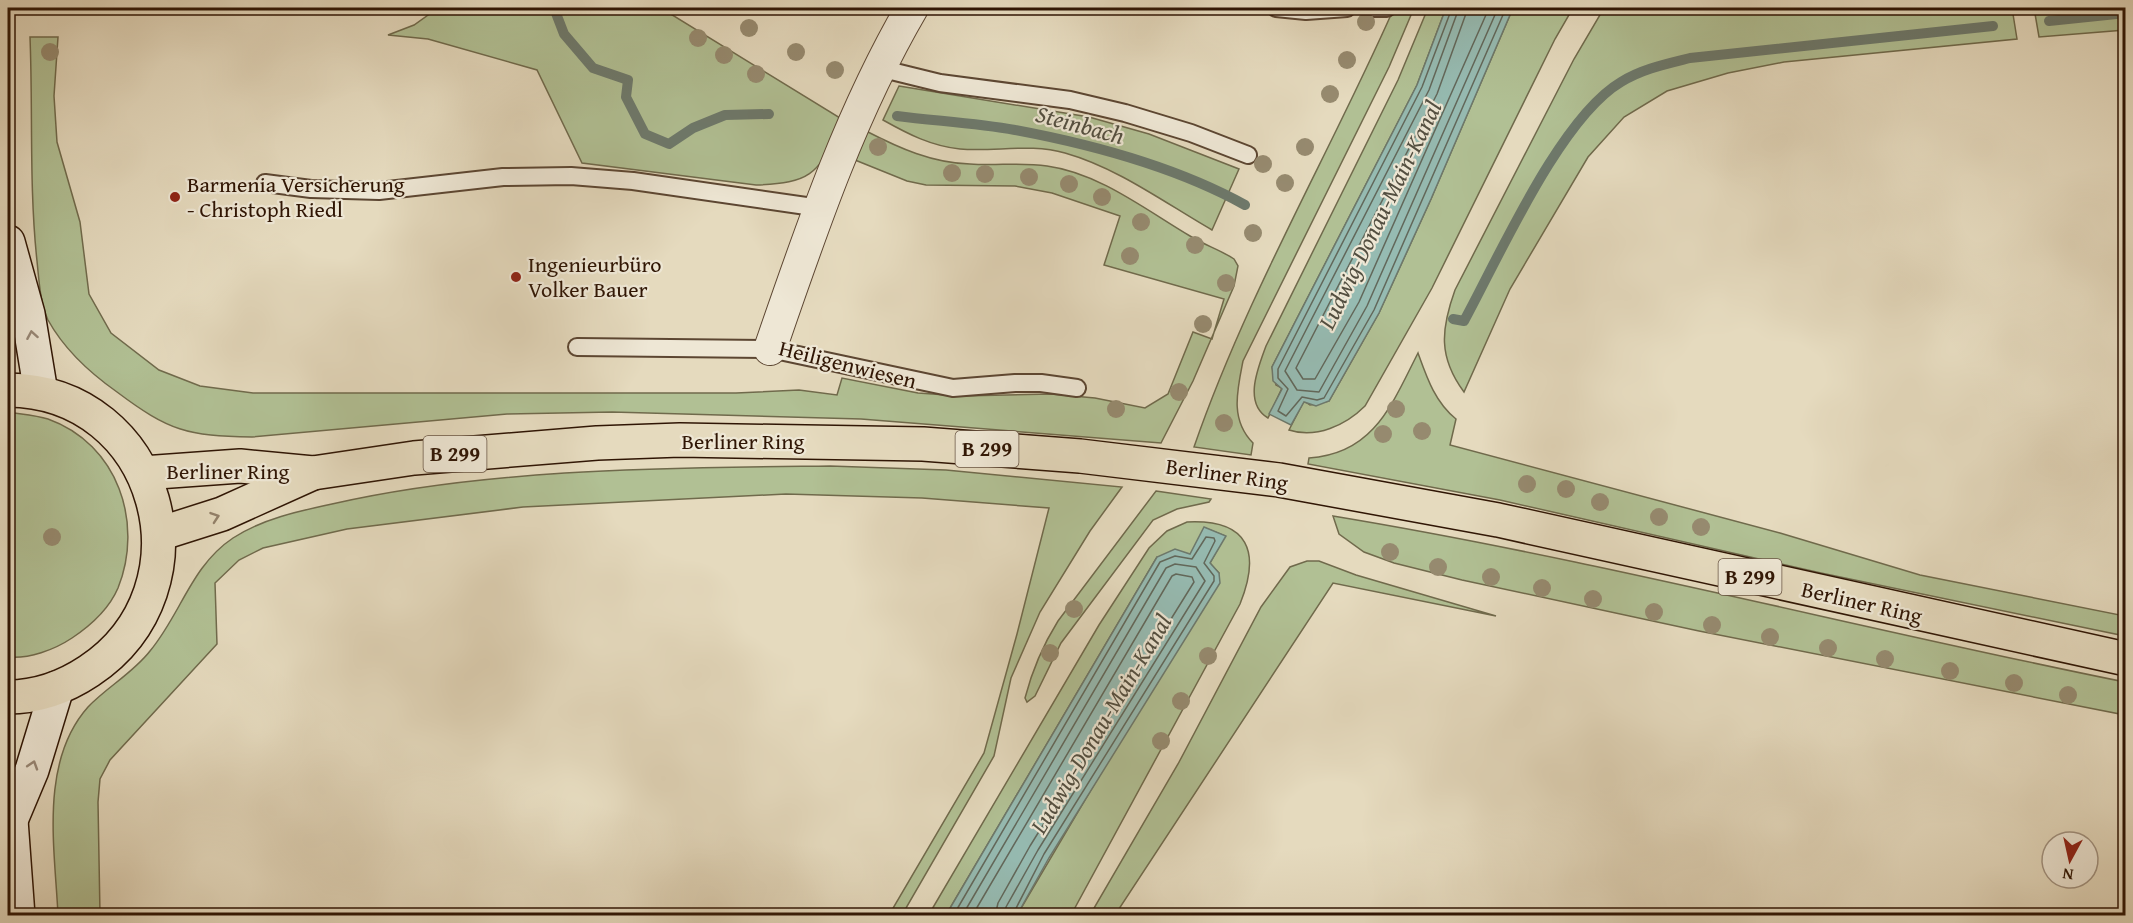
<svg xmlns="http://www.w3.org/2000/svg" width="2133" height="923" font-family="'Gentium Book Plus',serif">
<rect width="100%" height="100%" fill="#e5dabe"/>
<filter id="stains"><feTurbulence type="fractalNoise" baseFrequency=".00333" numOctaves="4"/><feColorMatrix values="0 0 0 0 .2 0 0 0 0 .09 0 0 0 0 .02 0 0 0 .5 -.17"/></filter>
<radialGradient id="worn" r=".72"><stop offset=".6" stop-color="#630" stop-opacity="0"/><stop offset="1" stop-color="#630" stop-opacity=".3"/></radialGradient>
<g fill="#b1c094" stroke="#706a4c" stroke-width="1.5">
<path d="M438,8H661L845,121C817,171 817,183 756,185L582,163L537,70L428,39L388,35L414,25Z"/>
<path d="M1394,8H1414L1389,67L1243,361C1237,391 1230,420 1253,443L1251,455L1194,447C1247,294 1329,155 1394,8Z"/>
<path d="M1428,8H1446L1417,85L1272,367L1276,385L1282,388L1268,418C1243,403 1258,368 1266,346L1398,80Z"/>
<path d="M1513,8H1573L1555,39L1432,288L1365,406C1346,425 1316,439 1289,430L1304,401L1310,405L1329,401L1379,313L1431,199Z"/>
<path d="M1604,8H2012L2017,39L1784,62L1728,73L1667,91L1624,117L1588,157L1510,289L1464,392C1438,357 1441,329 1455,290L1574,59Z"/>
<polygon points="2034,8 2125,8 2125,30 2039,37"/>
<path d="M30,37H58L54,96L57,142L80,222L89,294L111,333L159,370L200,386L253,393H736L799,390L837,395L842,378L918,393L961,396L1051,394L1095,398L1145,408L1168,394L1193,332L1212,339L1224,299L1104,265L1120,216L1052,193L1015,186L926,185L907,181L855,160L866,131C899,148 932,163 970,164C996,166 1021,162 1047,166C1099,173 1146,210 1190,236C1204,245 1221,250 1234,259L1238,266L1234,286L1193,381L1161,443L861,419L612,412L507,414L252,437C187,436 169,431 117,392C90,373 64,349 48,320C40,303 39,280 37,261C29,187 33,112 30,37Z"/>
<path d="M899,86L1089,117L1149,134L1239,169L1212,230C1165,203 1118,168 1065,153C1031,143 995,152 960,149C931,146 908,134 883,120Z"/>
<path d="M1418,353C1427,378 1435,402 1456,419L1450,445L1780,533L1920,575L2125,616V636L1821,573L1500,500L1308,464L1309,458C1374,454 1392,404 1418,353Z"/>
<path d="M8,412C20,414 36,415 48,419C118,444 144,523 118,588C109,609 90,626 72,638C54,650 29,659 8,657Z"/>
<path d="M830,466L946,470L1122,487L1090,531L1040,612L1011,678L994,756L902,915H889L984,753L1017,634L1049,508L922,498L786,494L523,507L347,529L263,548L239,560L215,583L217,644L110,760L100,779L98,802L100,915H58C55,849 39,762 88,707C107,687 133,673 150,651C181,614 191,566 233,538C262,519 299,511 332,504C489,468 669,468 830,466Z"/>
<path d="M1156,491L1211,499L1209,502L1177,509L1153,520L1061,643L1035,696L1027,702L1025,698C1032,671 1043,645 1058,621Z"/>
<path d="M1333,516C1599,560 1861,629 2125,682V715L1699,631L1462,580L1394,563L1364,552L1339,534Z"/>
<path d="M1187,522C1249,519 1261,552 1240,604L1071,915H1017L1219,573L1210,563L1225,536L1205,528L1190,555L1157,557L946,915L928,916L1099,625L1149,548L1167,531Z"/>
<polygon points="1307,561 1319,561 1356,575 1496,616 1333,583 1115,915 1090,915 1178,764 1261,607 1290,567"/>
</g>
<g fill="#96bbb2" stroke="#6d796c" stroke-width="1.5">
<polygon points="1446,8 1513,8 1431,199 1379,313 1329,401 1316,406 1304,402 1291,425 1269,414 1282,389 1273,381 1272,367 1417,85"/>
<polygon points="1204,527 1226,536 1210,563 1219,573 1220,583 1049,858 1017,915 946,915 1157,557 1175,549 1190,554"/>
</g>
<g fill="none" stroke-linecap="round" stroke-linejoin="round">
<g stroke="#62685b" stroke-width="1.5">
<polyline points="1452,8 1422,87 1278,369 1278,378 1288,389 1278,411 1286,416 1302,397 1317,400 1324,398 1374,310 1506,8"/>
<polyline points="1459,8 1429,90 1285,371 1297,390 1319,392 1367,306 1498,8"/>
<polyline points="1468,8 1437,94 1296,368 1303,379 1315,379 1359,302 1489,8"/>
<polyline points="953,916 1160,562 1175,556 1192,559 1206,537 1214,538 1215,541 1204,563 1214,576 1214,581 1044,854 1012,916"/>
<polyline points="962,916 1166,568 1175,564 1196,567 1205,581 1038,850 1006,907 1005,916"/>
<polyline points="972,916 1172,576 1176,574 1192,577 1194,582 1030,846 998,903 995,916"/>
</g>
<g stroke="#6d796c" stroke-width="10">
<polyline points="554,8 564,34 593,68 628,80 626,97 645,134 669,144 693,128 725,115 769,114"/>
<polyline points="2049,21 2126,13"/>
<path d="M897,116C936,121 976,123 1015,130C1090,144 1178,168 1245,205"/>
<path d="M1453,319L1464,321C1499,257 1560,118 1621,82C1642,69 1666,64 1690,58L1993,26"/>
</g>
<defs>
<g id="service">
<polyline points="1276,8 1306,11 1347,8"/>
<polyline points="1371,8 1387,8"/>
<polyline points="879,68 940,83 1070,100 1125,113 1191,133 1248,155"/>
<polyline points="265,183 311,189 379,191 503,177 571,176 633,181 820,208"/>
<polyline points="577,347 770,349 953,388 1015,383 1041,383 1077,388"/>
</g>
<path id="minor" d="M770,349C810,233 850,114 912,8"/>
<g id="secondary">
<polyline points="8,242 28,314 41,393"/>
<polyline points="8,809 11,820 18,916"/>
<polyline points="11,820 32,770 57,688"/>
</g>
<g id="primary">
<path d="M8,390C160,391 214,588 89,671C65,687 37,697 8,697"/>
<polyline points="143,473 240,466 313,473 414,458 597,443 680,440 923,444 1080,456 1279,480 1498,520 2126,659"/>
<polyline points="159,534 222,514 313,473"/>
</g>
</defs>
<use href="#service" stroke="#5c4632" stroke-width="20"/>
<use href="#minor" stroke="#5c4632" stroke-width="34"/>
<use href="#secondary" stroke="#2f1504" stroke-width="36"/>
<use href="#primary" stroke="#2f1504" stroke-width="36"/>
<use href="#service" stroke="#eee7d5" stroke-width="16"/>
<use href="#minor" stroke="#eee7d5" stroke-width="32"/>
<use href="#secondary" stroke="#eee7d5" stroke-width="33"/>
<use href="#primary" stroke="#e5dabe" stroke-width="33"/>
</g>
<g fill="#968a6f">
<circle cx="1366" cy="22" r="9"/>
<circle cx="749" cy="28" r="9"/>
<circle cx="698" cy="38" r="9"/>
<circle cx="50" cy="52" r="9"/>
<circle cx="796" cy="52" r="9"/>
<circle cx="724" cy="55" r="9"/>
<circle cx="1347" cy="60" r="9"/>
<circle cx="835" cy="70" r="9"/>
<circle cx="756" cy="74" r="9"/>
<circle cx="1330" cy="94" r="9"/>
<circle cx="878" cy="147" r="9"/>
<circle cx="1305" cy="147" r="9"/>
<circle cx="1263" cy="164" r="9"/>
<circle cx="952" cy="173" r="9"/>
<circle cx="985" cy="174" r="9"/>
<circle cx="1029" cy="177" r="9"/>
<circle cx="1285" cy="183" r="9"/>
<circle cx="1069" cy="184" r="9"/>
<circle cx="1102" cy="197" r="9"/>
<circle cx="1141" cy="222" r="9"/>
<circle cx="1253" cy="233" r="9"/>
<circle cx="1195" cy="245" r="9"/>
<circle cx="1130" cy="256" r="9"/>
<circle cx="1226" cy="283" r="9"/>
<circle cx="1203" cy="324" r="9"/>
<circle cx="1179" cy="392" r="9"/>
<circle cx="1116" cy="409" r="9"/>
<circle cx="1396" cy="409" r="9"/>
<circle cx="1224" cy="423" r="9"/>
<circle cx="1422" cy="431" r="9"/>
<circle cx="1383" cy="434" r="9"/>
<circle cx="1527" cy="484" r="9"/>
<circle cx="1566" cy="489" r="9"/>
<circle cx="1600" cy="502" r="9"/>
<circle cx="1659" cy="517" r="9"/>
<circle cx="1701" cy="527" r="9"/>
<circle cx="52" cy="537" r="9"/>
<circle cx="1390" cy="552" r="9"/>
<circle cx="1438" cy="567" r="9"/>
<circle cx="1491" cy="577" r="9"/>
<circle cx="1542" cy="588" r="9"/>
<circle cx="1593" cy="599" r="9"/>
<circle cx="1074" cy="609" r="9"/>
<circle cx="1654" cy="612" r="9"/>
<circle cx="1712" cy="625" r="9"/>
<circle cx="1770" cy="637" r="9"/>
<circle cx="1828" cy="648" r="9"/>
<circle cx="1050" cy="653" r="9"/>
<circle cx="1208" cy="656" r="9"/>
<circle cx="1885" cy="659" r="9"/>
<circle cx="1950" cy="671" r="9"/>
<circle cx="2014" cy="683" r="9"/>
<circle cx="2068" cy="695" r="9"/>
<circle cx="1181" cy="701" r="9"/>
<circle cx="1161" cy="741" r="9"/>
</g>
<defs><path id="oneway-chevron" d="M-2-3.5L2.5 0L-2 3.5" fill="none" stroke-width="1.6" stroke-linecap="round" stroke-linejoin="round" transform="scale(1.5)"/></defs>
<g stroke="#988877">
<use href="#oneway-chevron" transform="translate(32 335) rotate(-100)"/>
<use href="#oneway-chevron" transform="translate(33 765) rotate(-72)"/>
</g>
<use stroke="#93816a" href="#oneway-chevron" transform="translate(215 517) rotate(-19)"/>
<g fill="#8f2418" stroke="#eee7d5" stroke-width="2">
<circle cx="175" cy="197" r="6"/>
<circle cx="516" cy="277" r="6"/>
</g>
<g text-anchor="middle" stroke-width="4.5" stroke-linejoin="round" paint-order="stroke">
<g fill="#eee7d5" stroke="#685443" stroke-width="1.5">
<rect x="955.5" y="431" width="63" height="36" rx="4.5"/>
<rect x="423.5" y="436" width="63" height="36" rx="4.5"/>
<rect x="1718.5" y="559" width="63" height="36" rx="4.5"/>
</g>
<g font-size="21" font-weight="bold" fill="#2f1504">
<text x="987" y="456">B 299</text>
<text x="455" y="461">B 299</text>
<text x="1750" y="584">B 299</text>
</g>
<g font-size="22" fill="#2f1504" stroke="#eee7d5" text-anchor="start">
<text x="187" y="192">Barmenia Versicherung<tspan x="187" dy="25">- Christoph Riedl</tspan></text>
<text x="528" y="272">Ingenieurbüro<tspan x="528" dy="25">Volker Bauer</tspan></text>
</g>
<g font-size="22" fill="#2f1504" stroke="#eee7d5">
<text transform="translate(848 364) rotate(14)" y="8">Heiligenwiesen</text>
<text x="743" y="449">Berliner Ring</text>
<text x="228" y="479">Berliner Ring</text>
<text transform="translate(1227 474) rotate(8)" y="8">Berliner Ring</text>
<text transform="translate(1862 602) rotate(13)" y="8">Berliner Ring</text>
</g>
<g font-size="24" font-style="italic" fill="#534f41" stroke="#eee7d5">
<text transform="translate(1080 125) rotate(15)" y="8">Steinbach</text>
<text transform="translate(1380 215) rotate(-64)" y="8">Ludwig-Donau-Main-Kanal</text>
<text transform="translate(1101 724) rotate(-59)" y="8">Ludwig-Donau-Main-Kanal</text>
</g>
</g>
<rect width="2133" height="923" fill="none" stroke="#e5dabe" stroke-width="30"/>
<rect x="9" y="9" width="2115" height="905" fill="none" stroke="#2f1504" stroke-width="3"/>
<rect x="15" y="15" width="2103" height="893" fill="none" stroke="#2f1504" stroke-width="1.5"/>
<g transform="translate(2070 860) rotate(188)"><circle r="28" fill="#eee7d5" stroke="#a29381" stroke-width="1.5"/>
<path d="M0-4.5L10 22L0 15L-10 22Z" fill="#8f2418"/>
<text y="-9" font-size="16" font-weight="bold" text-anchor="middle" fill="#2f1504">N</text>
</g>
<rect width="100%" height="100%" filter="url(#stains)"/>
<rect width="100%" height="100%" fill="url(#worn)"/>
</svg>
